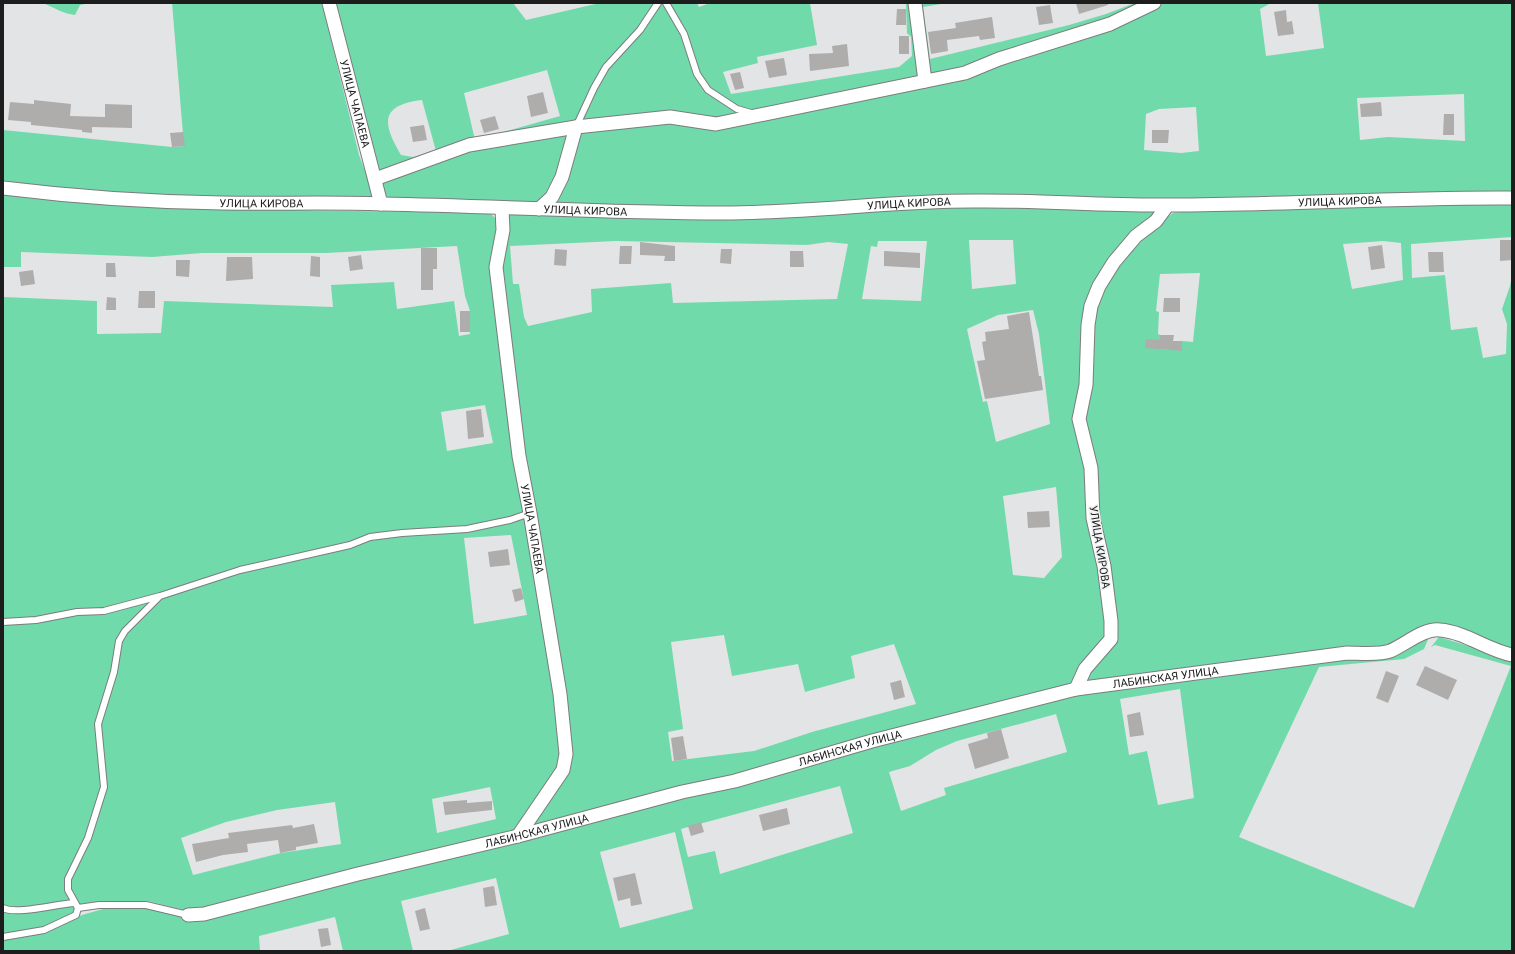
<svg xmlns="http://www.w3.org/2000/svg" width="1515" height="954" font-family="Roboto,sans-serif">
<rect width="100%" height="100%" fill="#e3e4e5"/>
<g fill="#70daaa" fill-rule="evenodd">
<path d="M42,3H89L80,5L75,15C63,14 54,7 42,3Z"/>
<polygon points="172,3 322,3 359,155 372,190 371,197 366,200 107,194 3,184 3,130 172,147 184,146"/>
<path d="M333,3H513L526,20L600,3H697L699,7L710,3H810L817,45L757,57L758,63L723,72L731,94L899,67L912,56L911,37L907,33L906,3H947L923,7L930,59L1069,25L1106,14L1135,3H1146L1108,22L962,70L715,121L564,127L377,173ZM547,70L560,116L475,140L464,93ZM422,100L436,151L413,157L401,155C382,123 380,105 422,100Z"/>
<path d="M1163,3H1271L1260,9L1266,56L1324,48L1318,3H1512V193L776,209L396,201C384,196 382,192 379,180L474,149L672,119L716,126L971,78L1003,60L1105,30ZM1464,94L1465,141L1388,137L1360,140L1357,98ZM1196,107L1199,151L1181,153L1144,150L1146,114L1159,109Z"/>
<path d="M3,195C165,211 328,210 490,213L498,221L493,272L559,704L560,770L526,819L511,834L192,912L148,901L97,902L72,905L75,909L74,913L39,929L3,934V297L97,301V334L161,333L164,301L333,307L331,285L394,282L397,309L454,301L459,336L470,334V311L465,296L457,246L326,253H202L152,257L21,252V267H3ZM485,405L493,443L447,451L441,412ZM511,535L527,615L474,624L464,538ZM490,787L496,819L437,833L432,799ZM335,802L341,844L281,853L193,875L181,838L226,822L277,810Z"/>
<path d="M1512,203V237L1411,244L1412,278L1445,275L1451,330L1477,327L1483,358L1506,354L1507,324L1502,309L1510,286L1512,275V652C1495,644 1454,622 1437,623C1422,624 1398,640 1384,648L1082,685L1086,673L1109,647L1082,418L1091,325L1103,284L1139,238L1173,213L1190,210ZM1383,241L1401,243L1403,280L1352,289L1343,244ZM1200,273L1193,342L1182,341V350L1159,349L1160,335L1158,334L1159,312L1156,311L1160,274Z"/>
<path d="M944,206L1163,209L1103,274L1082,386L1087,459L1108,638L1072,687L525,830L566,769L501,271L506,213L580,217L796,216ZM969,240H1013L1016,284L972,289ZM616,241L807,245L828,242L848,244L837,299L673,303L671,283L591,289L592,312L528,326L524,317L519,284H513L510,246ZM878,241H927L921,301L862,299L871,246L877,247ZM1033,310L1039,334L1050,424L996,442L987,401L983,402L967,329L998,315ZM1056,487L1062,557L1044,578L1013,575L1003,496ZM724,635L732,676L798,664L805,692L855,678L851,656L894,644L916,704L812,732L754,751L672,761L668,732L683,729L671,642Z"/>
<path d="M1429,637L1424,649L1404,659L1319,667L1239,837L1414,908L1511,666L1435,645L1431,647L1439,637L1512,659V951H447L509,934L496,878L401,901L413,951H343L335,917L259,936L260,951H3V940L44,933L82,915L103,909L146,908L186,917L1092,690L1410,645ZM1180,689L1194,798L1158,805L1147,751L1129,755L1120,699ZM1056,714L1067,752L944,788L946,795L901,811L889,772L910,766L936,750L957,741ZM840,786L853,833L720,874L715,851L688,857L681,829ZM675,832L693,909L620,928L600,852Z"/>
</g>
<g fill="#aeadac">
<polygon points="1076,3 1108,3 1108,5 1079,14"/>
<polygon points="1050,5 1053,23 1039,25 1036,7"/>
<polygon points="897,9 906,9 906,25 896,25"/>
<polygon points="1286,10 1287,22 1292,21 1294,34 1278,36 1274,12"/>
<polygon points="992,17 995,38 980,40 979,36 947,40 948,51 931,54 928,32 956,28 955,23"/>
<rect x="899" y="36" width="10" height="18"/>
<polygon points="847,44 849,66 810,71 809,54 833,53 832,46"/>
<polygon points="784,58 787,75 769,78 765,61"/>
<polygon points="740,72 744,88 735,90 730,74"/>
<polygon points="543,92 548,113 531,117 527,96"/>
<polygon points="34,100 71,104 70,116 105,117 105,104 132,105 132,128 92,127 92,133 82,132 82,130 31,125 31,122 8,120 10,102 34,104"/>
<polygon points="1381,102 1382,116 1361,117 1360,104"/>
<polygon points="1444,114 1454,114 1454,135 1443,135"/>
<polygon points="495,116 499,129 484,133 480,120"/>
<polygon points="424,125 427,140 413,142 410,127"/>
<polygon points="1152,130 1169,130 1168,143 1152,143"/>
<polygon points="183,132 185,146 172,147 170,133"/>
<polygon points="1500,240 1512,240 1512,260 1500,261"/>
<polygon points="640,242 675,246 675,261 664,261 665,256 640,255"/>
<polygon points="1382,245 1385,268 1371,270 1368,247"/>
<polygon points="620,246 632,246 631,264 619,264"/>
<polygon points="421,248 437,248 437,269 433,269 433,290 421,290"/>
<polygon points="555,249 567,250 566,266 554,265"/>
<polygon points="721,249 732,249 731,264 720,263"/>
<polygon points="790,251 803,251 804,267 790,267"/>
<polygon points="884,251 920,253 920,268 884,266"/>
<polygon points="1428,252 1443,252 1444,272 1429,272"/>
<polygon points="361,255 363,269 350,271 348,257"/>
<polygon points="311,256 320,257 320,277 310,276"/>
<polygon points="227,257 252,257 253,279 226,281"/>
<polygon points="176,260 190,260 189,277 176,276"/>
<polygon points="106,263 115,263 116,277 106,277"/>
<polygon points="33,270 35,284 21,286 19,272"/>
<polygon points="139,291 155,291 155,308 138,308"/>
<polygon points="107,297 116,298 116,310 106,310"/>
<polygon points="1164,298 1180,298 1180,312 1163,312"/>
<rect x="460" y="311" width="10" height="21"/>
<polygon points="1029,312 1039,376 1041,376 1043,390 985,399 977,361 985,360 982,342 986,341 985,332 1009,329 1007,316"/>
<polygon points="1160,335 1174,335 1173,341 1182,341 1182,351 1145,348 1146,339 1159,340"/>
<polygon points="481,409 484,437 468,439 466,411"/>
<polygon points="1049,511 1050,527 1028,528 1027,512"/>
<polygon points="508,549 510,565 490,567 488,552"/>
<polygon points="521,588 524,599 515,602 512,590"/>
<polygon points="1425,666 1457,680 1448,700 1416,685"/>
<polygon points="1386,671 1399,676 1388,703 1376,698"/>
<polygon points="901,680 905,697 894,700 890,683"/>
<polygon points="1140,712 1144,735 1130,737 1127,715"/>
<polygon points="1001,729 1009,758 975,769 968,744 988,738 987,733"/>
<polygon points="683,736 687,759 674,761 671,738"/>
<polygon points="467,800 467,803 492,801 492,810 445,815 443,802"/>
<polygon points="787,808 790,824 763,831 759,815"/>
<polygon points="701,822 704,832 691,836 688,826"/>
<polygon points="314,824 318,843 296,847 296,850 280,853 278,840 247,844 248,852 223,855 196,862 192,844 229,838 228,833 292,825 293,828"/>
<polygon points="635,873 642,904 631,906 630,898 618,901 613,878"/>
<polygon points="494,886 497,905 485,907 483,888"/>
<polygon points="425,908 430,929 420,931 415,911"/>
<polygon points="328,928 331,945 321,947 318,929"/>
</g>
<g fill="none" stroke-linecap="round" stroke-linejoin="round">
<defs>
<g id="lane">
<polyline points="666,3 684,34 697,74 708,90 737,109 751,113"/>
<polyline points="576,127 594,88 606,67 640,30 658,3"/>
<polyline points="3,622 36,620 77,612 104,611 160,596 240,570 350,545 370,537 402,533 467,529 510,520 530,513"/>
<path d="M3,908C16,915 57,904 74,903"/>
<polyline points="78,908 99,905 146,905 188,915"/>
<polyline points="3,937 44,930 76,915 78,908 68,890 68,879 88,838 104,787 98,724 114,672 119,641 125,631 159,597"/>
</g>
<g id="street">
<path id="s1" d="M329,3L381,204"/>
<polyline points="915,3 925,81"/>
<polyline points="375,179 469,145 576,127 670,117 716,124 965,73 999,59 1110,24 1154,3"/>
<path id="s2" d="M3,188C76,197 149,202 222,203C276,204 329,202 382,204C496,206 609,213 723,213C807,213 890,201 973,201C1039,200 1105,206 1171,205C1284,205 1398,197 1512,198"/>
<path id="s3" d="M502,209L503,230L496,267L519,456L530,513L560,694L566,754L563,770L518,836"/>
<polyline points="539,209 552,197 562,177 576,127"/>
<polyline points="1076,689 1085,669 1111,639 1111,621 1104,566 1093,518 1091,468 1079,419 1086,385 1088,325 1091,306 1099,286 1114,262 1136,236 1156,221 1167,206"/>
<path id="s4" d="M188,915L204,914L358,874L518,836L682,792L735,781L872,741L1076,689L1347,653C1359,653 1380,655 1390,651C1405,645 1423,628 1440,630C1465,632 1487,650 1512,655"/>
</g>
</defs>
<use href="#lane" stroke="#7b7c7d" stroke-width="8"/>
<use href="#street" stroke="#7b7c7d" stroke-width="15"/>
<use href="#lane" stroke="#fff" stroke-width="6"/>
<use href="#street" stroke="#fff" stroke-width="13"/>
</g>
<g text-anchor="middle" stroke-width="3" stroke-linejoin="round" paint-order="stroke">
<g font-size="11" fill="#1d1d1e" stroke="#f0f1f2">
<text dy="4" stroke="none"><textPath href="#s1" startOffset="104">УЛИЦА ЧАПАЕВА</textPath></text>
<text dy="4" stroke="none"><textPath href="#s2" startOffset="1338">УЛИЦА КИРОВА</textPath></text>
<text dy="4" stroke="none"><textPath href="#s2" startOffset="259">УЛИЦА КИРОВА</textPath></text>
<text dy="4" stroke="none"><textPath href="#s2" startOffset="907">УЛИЦА КИРОВА</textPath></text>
<text dy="4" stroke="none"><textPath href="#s2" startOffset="583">УЛИЦА КИРОВА</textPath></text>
<text dy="4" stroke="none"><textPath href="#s3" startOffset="323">УЛИЦА ЧАПАЕВА</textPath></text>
<text transform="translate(1100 547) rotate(81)" y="4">УЛИЦА КИРОВА</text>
<text dy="4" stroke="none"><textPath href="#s4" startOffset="1007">ЛАБИНСКАЯ УЛИЦА</textPath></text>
<text dy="4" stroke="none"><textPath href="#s4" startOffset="683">ЛАБИНСКАЯ УЛИЦА</textPath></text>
<text dy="4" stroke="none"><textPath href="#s4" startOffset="359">ЛАБИНСКАЯ УЛИЦА</textPath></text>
</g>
</g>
<rect width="1515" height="954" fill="none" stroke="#1d1d1e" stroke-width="8"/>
</svg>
